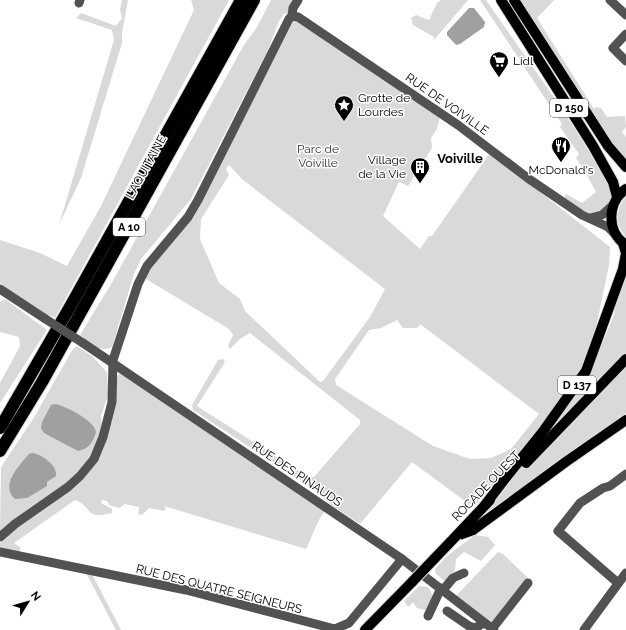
<svg xmlns="http://www.w3.org/2000/svg" width="626" height="630" font-family="Raleway,sans-serif">
<rect width="100%" height="100%" fill="#fff"/>
<g fill="#d9d9d9" fill-rule="evenodd">
<polygon points="122,0 128,0 122,33 122,43 81,178 59,225 114,40 112,30 76,18 81,13 116,26 122,18 120,10"/>
<polygon points="191,0 229,0 55,318 30,307 0,283 0,240 40,253 67,266 101,206 194,10"/>
<path d="M271,0H302L297,10L284,14L279,21L268,50L191,199L141,259L134,274L112,347C99,354 90,342 80,335L110,286L244,45L257,27Z"/>
<polygon points="441,0 468,0 434,40 434,37 413,25 411,18 416,15 429,20 437,3"/>
<path d="M480,0H486C523,54 563,108 597,164C601,172 612,185 612,194C612,205 602,212 593,215L563,200L566,194L582,203L596,192L587,175L576,158L579,154L560,127L562,124Z"/>
<polygon points="518,0 554,0 537,18 594,109 596,107 601,108 607,117 625,116 626,127 622,132 626,137 626,161 607,137"/>
<path d="M296,20L440,117L437,129L431,138L432,148L408,186L399,182L383,216L420,249L429,236H432L490,153L610,247L609,265L595,333L586,364L523,456L473,507L412,462L360,524L331,505L312,488L193,410L192,405L218,360L223,359L225,362L197,406L308,477H314L360,424V420L250,333L240,339L230,349L228,345L233,335L229,329L146,279V272L212,180L293,22ZM229,165L243,180L385,289L370,317L323,381L320,382L245,311L240,299L219,283L200,239L201,219L229,175L226,169ZM397,320L403,328H417L420,324L539,414L511,449L491,458L470,459L433,446L336,385L335,379L369,330L381,328Z"/>
<path d="M626,197V237C615,225 615,209 626,197Z"/>
<polygon points="626,274 626,413 549,467 484,517 589,375 614,315 617,297"/>
<polygon points="5,299 47,330 0,403 0,383 20,346 19,337 0,332 0,302"/>
<polygon points="77,346 92,356 107,372 108,396 101,416 102,429 91,460 68,482 0,532 1,467 33,419 73,349"/>
<path d="M119,374H121L325,511C317,520 312,538 306,549L164,506L166,508L164,511L149,508L142,515L138,514L139,507L125,504L119,508L109,505L107,501L102,500L101,503L112,509V513C83,520 94,507 75,500L14,543L21,548L18,553L0,549V543L4,537L98,458L102,452L114,406L117,377Z"/>
<polygon points="475,535 488,537 495,545 481,561 464,552 456,559 455,571 445,581 436,574 435,569 447,556"/>
<polygon points="498,552 503,554 528,578 493,623 491,623 456,596"/>
<polygon points="86,573 92,574 121,630 116,630"/>
<polygon points="419,586 428,587 432,594 429,608 425,610 417,608 413,602 408,607 404,601"/>
</g>
<g fill="#a0a0a0">
<polygon points="469,8 474,8 485,22 484,27 460,44 456,45 447,35 447,32"/>
<path d="M55,404C65,406 94,420 96,432C93,442 89,449 78,451L44,433L41,428L42,422L51,405Z"/>
<path d="M32,453C42,454 58,466 56,476L47,482V486L27,498L15,499C0,485 18,467 29,454Z"/>
</g>
<g fill="none" stroke-linecap="round" stroke-linejoin="round">
<defs>
<g id="major">
<polyline points="501,0 593,146 613,182 617,197"/>
<polyline points="514,0 608,146 626,167"/>
<path d="M626,189C607,202 606,232 626,245"/>
<polyline points="526,463 626,359"/>
<polyline points="485,505 504,480 544,430 586,371 623,269 626,253 623,243"/>
<polyline points="457,535 490,500"/>
<polyline points="459,535 473,530 567,461 626,420"/>
<polyline points="365,630 413,581"/>
</g>
<g id="highway">
<polyline points="0,428 71,305 241,0"/>
<polyline points="0,451 42,382 254,0"/>
</g>
</defs>
<use href="#major" stroke="#dbdbdb" stroke-width="12"/>
<use href="#highway" stroke="#dbdbdb" stroke-width="14"/>
<g stroke="#525252" stroke-width="9">
<polyline points="610,0 626,15"/>
<polyline points="79,3 80,0"/>
<polyline points="292,16 293,8 298,0"/>
<polyline points="626,34 613,48 626,61"/>
<polyline points="590,218 602,215 613,205"/>
<polyline points="0,289 44,318"/>
<polyline points="83,343 402,559 494,630"/>
<polyline points="0,537 15,524 68,487 80,476 94,459 103,437 112,402 113,360 138,284 147,266 188,217 198,200 289,19 292,16 298,17 458,125 529,179 582,215 608,227 616,235"/>
<polyline points="0,552 186,590 335,629 349,623 402,559"/>
<polyline points="618,583 558,531 580,503 603,488 610,486 626,474"/>
<polyline points="443,590 453,578 464,573"/>
<polyline points="447,611 469,626 475,628 484,623"/>
<polyline points="428,616 441,588"/>
<polyline points="492,629 528,583"/>
<polyline points="584,630 626,573"/>
</g>
<use href="#major" stroke="#000" stroke-width="10"/>
<use href="#highway" stroke="#000" stroke-width="12"/>
<defs>
<polyline id="major-bridge" points="413,581 457,535"/>
</defs>
<use href="#major-bridge" stroke="#dbdbdb" stroke-width="12" stroke-linecap="butt"/>
<polyline stroke="#525252" stroke-width="9" points="44,318 83,343"/>
<use href="#major-bridge" stroke="#000" stroke-width="10"/>
</g>
<defs>
<symbol id="supermarket-pin" viewBox="-11 -11 22 30"><path d="M0 17L-7.5 6A9.5 9.5 0 1 1 7.5 6Z" fill="#000" stroke="#fff"/><path d="M-6-5.5h2.5l.6 2H6L4.5 2H-2.5L-4.4-4H-6ZM-1.5 3.2a1.3 1.3 0 1 0 .1 0ZM3 3.2a1.3 1.3 0 1 0 .1 0Z" fill="#fff"/></symbol>
<symbol id="sight-pin" viewBox="-11 -11 22 30"><path d="M0 17L-7.5 6A9.5 9.5 0 1 1 7.5 6Z" fill="#000" stroke="#fff"/><path d="M0-6L1.8-2.2L6-1.7L2.9 1.2L3.7 5.4L0 3.3L-3.7 5.4L-2.9 1.2L-6-1.7L-1.8-2.2Z" fill="#fff"/></symbol>
<symbol id="restaurant-pin" viewBox="-11 -11 22 30"><path d="M0 17L-7.5 6A9.5 9.5 0 1 1 7.5 6Z" fill="#000" stroke="#fff"/><path d="M-5-6h1v4h1v-4h1v4h1v-4h1v5L-1.5 .5V6h-2V.5L-5-1ZM5-6V6H3V1.5H1.5Q1.5-4 5-6Z" fill="#fff"/></symbol>
<symbol id="building-pin" viewBox="-11 -11 22 30"><path d="M0 17L-7.5 6A9.5 9.5 0 1 1 7.5 6Z" fill="#000" stroke="#fff"/><path d="M-4-6H4V6H1V3H-1V6H-4ZM-2.5-4.3h1.7v1.8h-1.7ZM.8-4.3h1.7v1.8H.8ZM-2.5-1h1.7V.8h-1.7ZM.8-1h1.7V.8H.8Z" fill="#fff"/></symbol>
</defs>
<g fill-rule="evenodd">
<use href="#supermarket-pin" x="488" y="50" width="22" height="30"/>
<use href="#sight-pin" x="333" y="94" width="22" height="30"/>
<use href="#restaurant-pin" x="550" y="135" width="22" height="30"/>
<use href="#building-pin" x="409" y="156" width="22" height="30"/>
</g>
<g text-anchor="middle" stroke-width="3" stroke-linejoin="round" paint-order="stroke">
<g fill="#fff" stroke="#4c4c4c" stroke-width="1">
<rect x="550" y="99" width="38" height="18" rx="3"/>
<rect x="113" y="218" width="32" height="18" rx="3"/>
<rect x="558" y="376" width="38" height="18" rx="3"/>
</g>
<g font-size="11" font-weight="bold" fill="#000">
<text x="569" y="112">D 150</text>
<text x="129" y="231">A 10</text>
<text x="577" y="389">D 137</text>
</g>
<g font-size="12" fill="#000" stroke="#fff" text-anchor="start">
<text x="513" y="65">Lidl</text>
<text x="358" y="102">Grotte de<tspan x="358" dy="14">Lourdes</tspan></text>
<text x="406" y="164" text-anchor="end">Village<tspan x="406" dy="14">de la Vie</tspan></text>
<text x="561" y="174" text-anchor="middle">McDonald's</text>
</g>
<g font-size="12" fill="#000" stroke="#fff">
<text transform="translate(447 104) rotate(35)" y="4">RUE DE VOIVILLE</text>
<text transform="translate(146 167) rotate(-61)" y="4">L'AQUITAINE</text>
<text transform="translate(297 474) rotate(34)" y="4">RUE DES PINAUDS</text>
<text transform="translate(486 486) rotate(-46)" y="4">ROCADE OUEST</text>
<text transform="translate(219 589) rotate(14)" y="4">RUE DES QUATRE SEIGNEURS</text>
</g>
<g font-size="12" fill="#303030" stroke="#fff">
<text x="318" y="153">Parc de<tspan x="318" dy="14">Voiville</tspan></text>
</g>
<g font-size="13" font-weight="bold" fill="#000" stroke="#fff">
<text x="460" y="163">Voiville</text>
</g>
</g>
<g transform="translate(28 602) rotate(53)" stroke="#ffffff" stroke-width="3" paint-order="stroke">
<path d="M0-3L7 15L0 10L-7 15Z" fill="#000000"/>
<text y="-6" font-size="11" font-weight="bold" text-anchor="middle" fill="#000000">N</text>
</g>
</svg>
